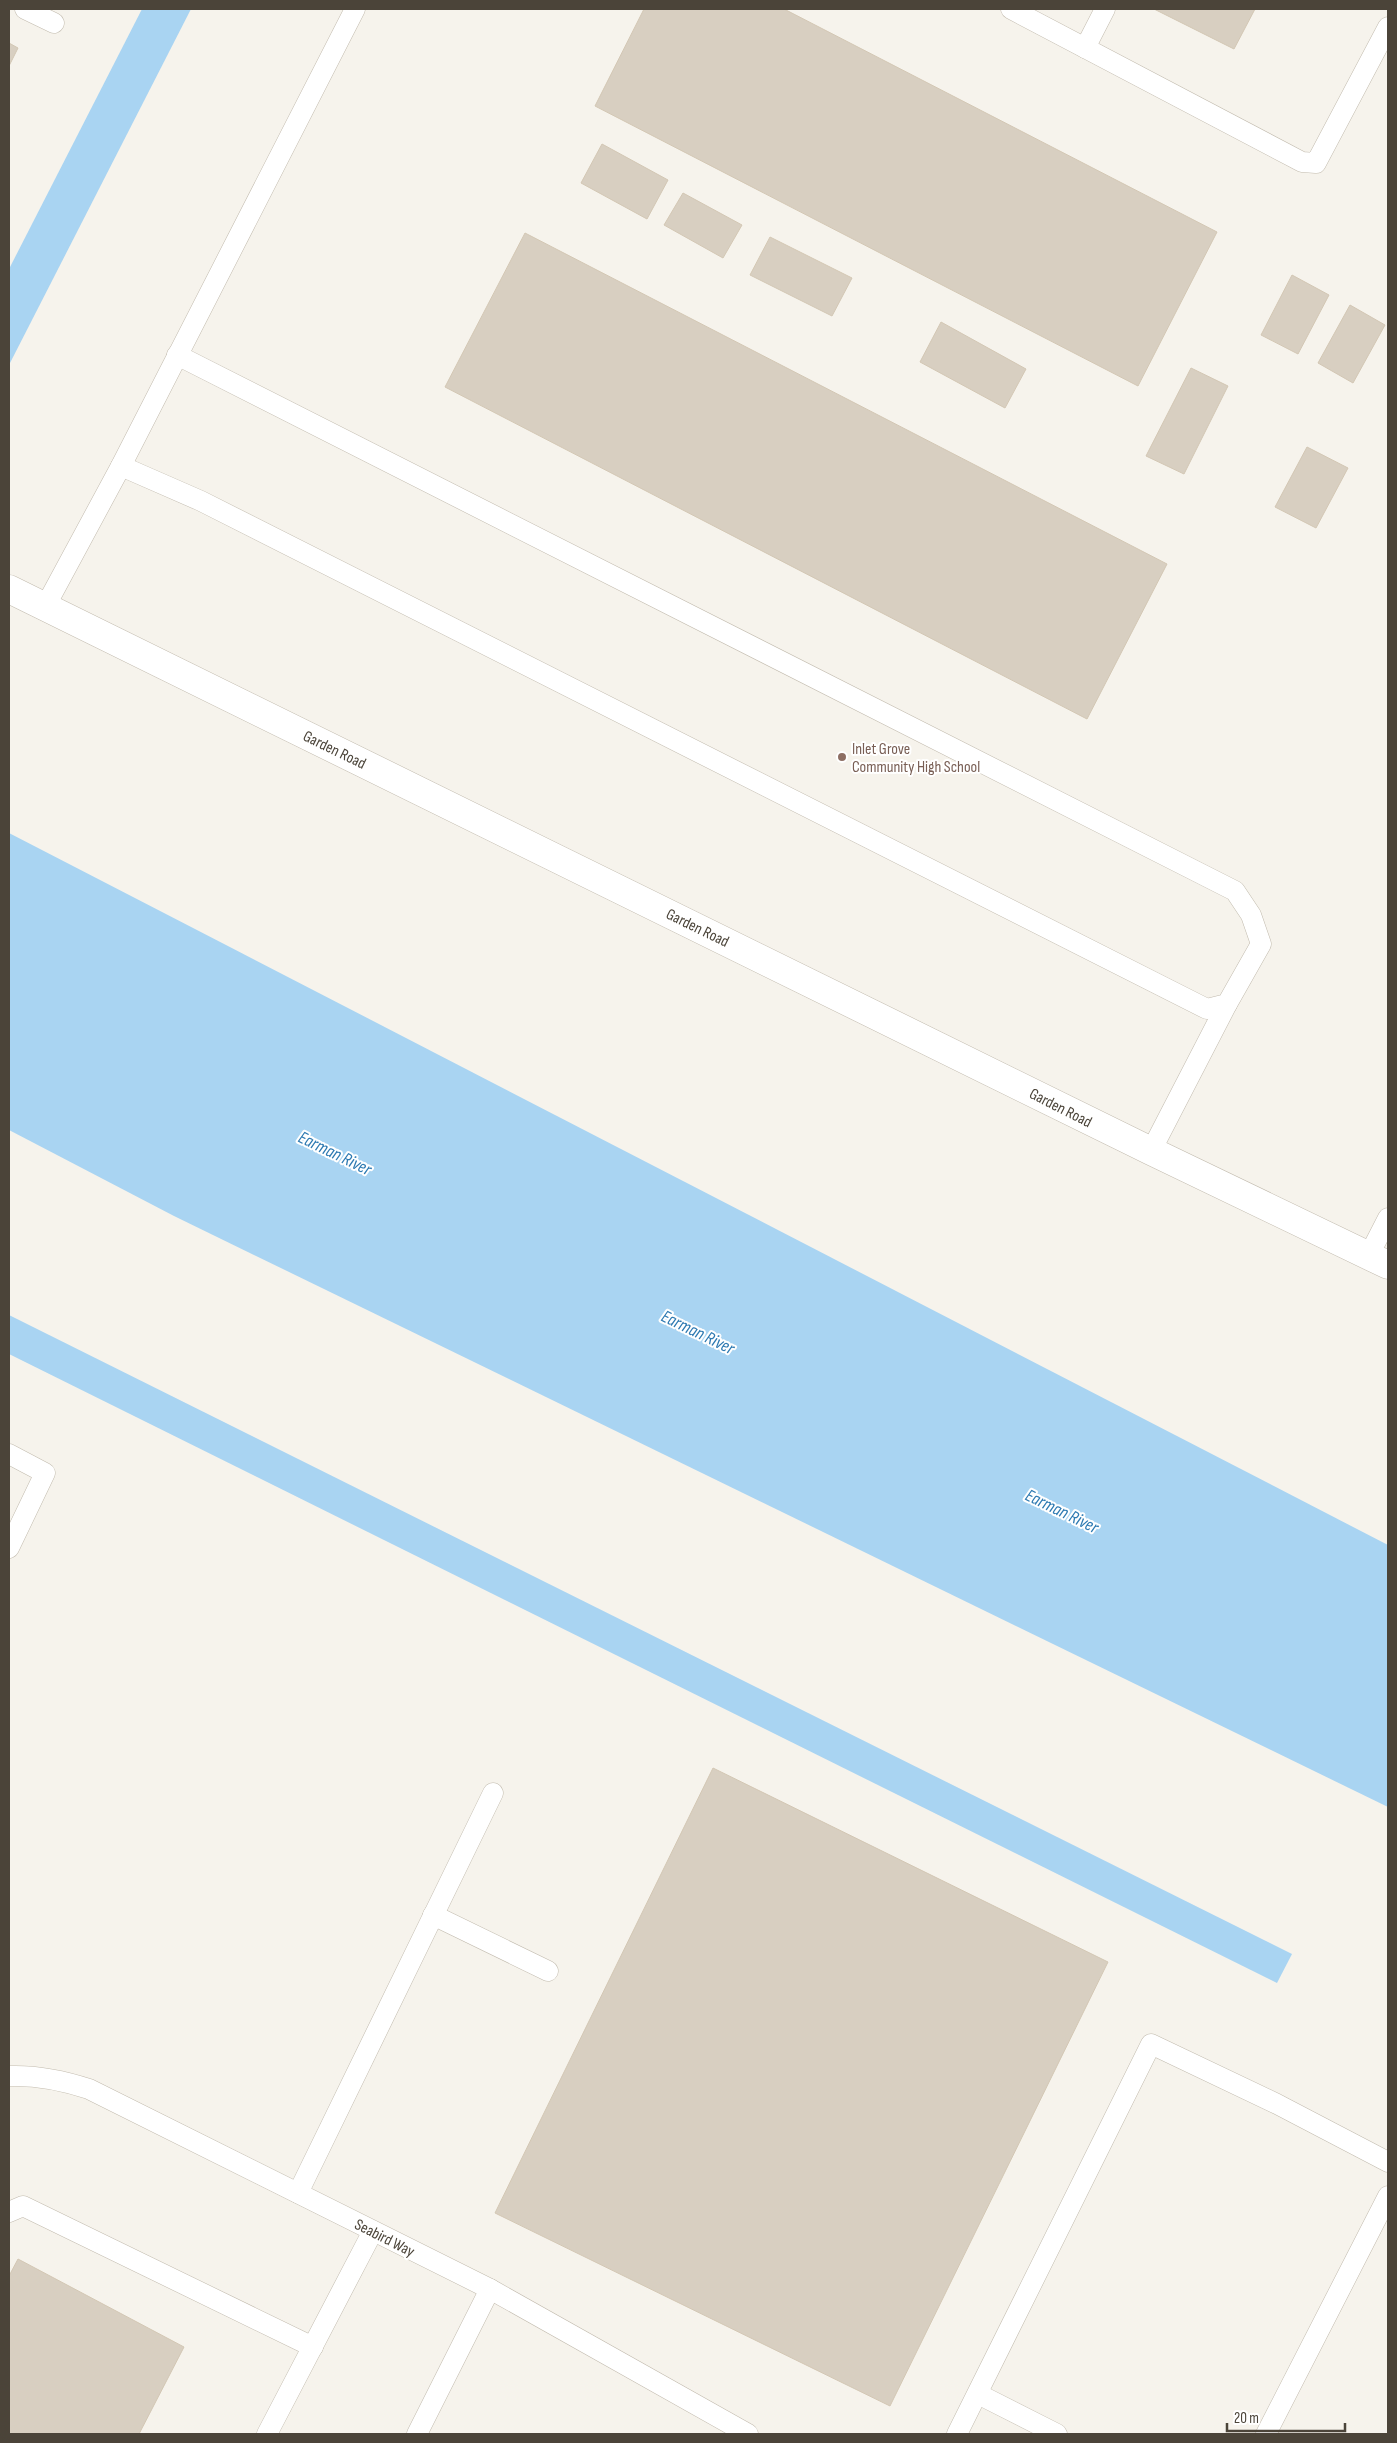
<svg xmlns="http://www.w3.org/2000/svg" width="1397" height="2443" font-family="'Sofia Sans Condensed',sans-serif">
<rect width="100%" height="100%" fill="#f6f3ec"/>
<g fill="#a9d4f2">
<polygon points="142,9 191,9 9,365 9,269"/>
<polygon points="9,833 1388,1545 1388,1807 174,1216 9,1130"/>
<polygon points="9,1315 1292,1954 1277,1983 9,1354"/>
</g>
<g fill="#d8cfc1" stroke="#d3c7b4">
<polygon points="644,9 784,9 1217,232 1138,386 595,106"/>
<polygon points="1154,9 1255,9 1234,49"/>
<polygon points="9,43 18,48 9,66"/>
<polygon points="602,144 668,180 647,219 581,183"/>
<polygon points="683,193 742,225 723,258 664,225"/>
<polygon points="525,233 1167,564 1087,719 445,387"/>
<polygon points="770,237 852,278 832,316 750,275"/>
<polygon points="1292,275 1329,295 1298,354 1261,335"/>
<polygon points="1350,305 1385,325 1353,383 1318,363"/>
<polygon points="941,322 1026,369 1005,408 920,362"/>
<polygon points="1191,368 1228,386 1184,474 1146,456"/>
<polygon points="1307,447 1348,468 1316,528 1275,507"/>
<polygon points="713,1768 1108,1962 890,2406 495,2213"/>
<polygon points="18,2259 184,2347 139,2434 9,2434 9,2276"/>
</g>
<g fill="none" stroke-linecap="round" stroke-linejoin="round">
<defs>
<g id="service">
<polyline points="25,9 54,23"/>
<polyline points="1011,9 1302,162 1316,163 1388,27"/>
<polyline points="1085,48 1105,9"/>
<polyline points="121,466 201,501 1207,1009 1227,1004 1261,944 1251,915 1235,891 177,355"/>
<polyline points="45,607 121,466 355,9"/>
<polyline points="1151,1151 1227,1004"/>
<polyline points="1369,1255 1388,1218"/>
<polyline points="9,1454 45,1473 9,1548"/>
<polyline points="433,1915 548,1971"/>
<path d="M9,2076C37,2075 62,2080 89,2089L490,2289L748,2434"/>
<polyline points="298,2193 493,1793"/>
<polyline points="9,2212 23,2206 313,2347"/>
<polyline points="978,2394 1057,2434"/>
<polyline points="267,2434 373,2231"/>
<polyline points="417,2434 490,2289"/>
<polyline points="957,2434 1151,2044 1277,2104 1388,2162"/>
<polyline points="1266,2434 1388,2196"/>
</g>
<polyline id="tertiary" points="9,589 1151,1151 1388,1265"/>
</defs>
<use href="#service" stroke="#c2bbae" stroke-width="21"/>
<use href="#tertiary" stroke="#c2bbae" stroke-width="29"/>
<use href="#service" stroke="#fff" stroke-width="20"/>
<use href="#tertiary" stroke="#fff" stroke-width="28"/>
</g>
<circle fill="#8d6e63" stroke="#fff" stroke-width="2" cx="842" cy="757" r="5"/>
<g text-anchor="middle" stroke-width="4" stroke-linejoin="round" paint-order="stroke">
<g font-size="16" fill="#785e54" stroke="#fff" text-anchor="start">
<text x="852" y="754">Inlet Grove<tspan x="852" dy="18">Community High School</tspan></text>
</g>
<g font-size="16" fill="#4b4439" stroke="#fff">
<text transform="translate(335 749) rotate(26)" y="6">Garden Road</text>
<text transform="translate(698 927) rotate(26)" y="6">Garden Road</text>
<text transform="translate(1061 1107) rotate(27)" y="6">Garden Road</text>
<text transform="translate(385 2237) rotate(27)" y="6">Seabird Way</text>
</g>
<g font-size="18" font-style="italic" fill="#2e7ab2" stroke="#fff">
<text transform="translate(335 1153) rotate(26)" y="6">Earman River</text>
<text transform="translate(698 1332) rotate(26)" y="6">Earman River</text>
<text transform="translate(1062 1511) rotate(26)" y="6">Earman River</text>
</g>
</g>
<rect width="1397" height="2443" fill="none" stroke="#4b4439" stroke-width="20"/>
<path d="M1227 2423v8h118v-8" fill="none" stroke="#4b4439" stroke-width="2.5"/>
<text x="1234" y="2423" font-size="15" fill="#4b4439" stroke="#ffffff" stroke-width="4" paint-order="stroke">20 m</text>
</svg>
